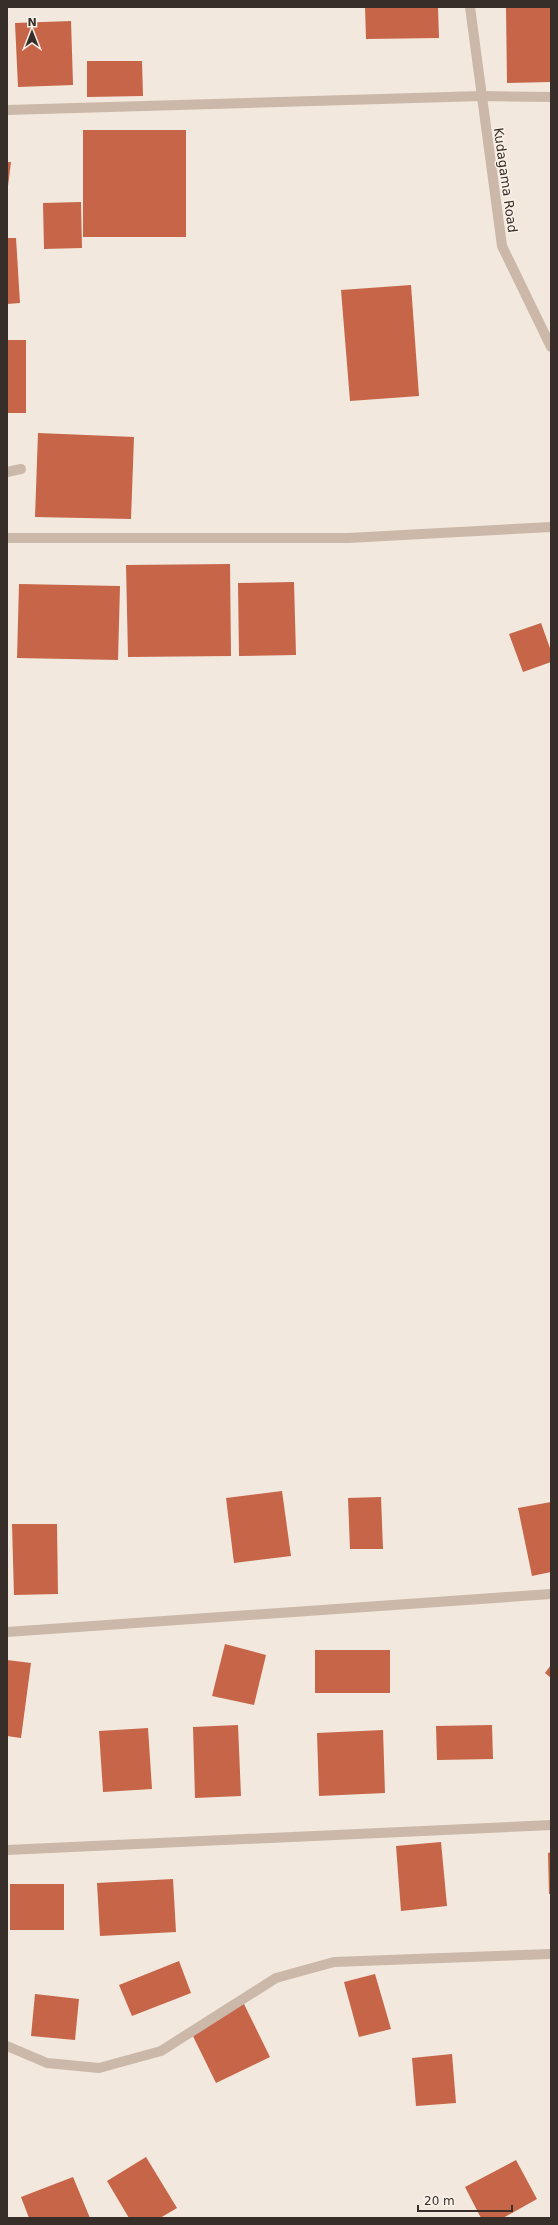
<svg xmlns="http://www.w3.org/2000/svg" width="558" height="2225" font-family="'DejaVu Sans',sans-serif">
<rect width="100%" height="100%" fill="#f2e8dd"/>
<g fill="#c66548">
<polygon points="365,7 438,7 439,38 366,39"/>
<polygon points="506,7 551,7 551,82 507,83"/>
<polygon points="71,21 73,85 18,87 15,23"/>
<polygon points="87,61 142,61 143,96 87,97"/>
<rect x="83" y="130" width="103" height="107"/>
<polygon points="7,162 11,162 8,186 7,186"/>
<polygon points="81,202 82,248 44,249 43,203"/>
<polygon points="7,238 16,238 20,303 7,304"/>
<polygon points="411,285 419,396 350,401 341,290"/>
<rect x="7" y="340" width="19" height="73"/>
<polygon points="38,433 134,437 131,519 35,517"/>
<polygon points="230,564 231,656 128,657 126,565"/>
<polygon points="294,582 296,655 239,656 238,583"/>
<polygon points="19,584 120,586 118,660 17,658"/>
<polygon points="541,623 551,651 551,662 523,672 509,634"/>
<polygon points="282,1491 291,1556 234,1563 226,1498"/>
<polygon points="381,1497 383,1549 350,1549 348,1498"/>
<polygon points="551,1502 551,1572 532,1576 518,1508"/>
<polygon points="12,1524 57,1524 58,1594 14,1595"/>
<polygon points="225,1644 266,1655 254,1705 212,1696"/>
<rect x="315" y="1650" width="75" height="43"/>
<polygon points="7,1660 31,1663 21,1738 7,1736"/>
<polygon points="551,1665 551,1678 545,1673"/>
<polygon points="238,1725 241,1796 195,1798 193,1727"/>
<polygon points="492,1725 493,1759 437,1760 436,1726"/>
<polygon points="148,1728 152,1789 103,1792 99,1731"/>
<polygon points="383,1730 385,1793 319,1796 317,1733"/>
<polygon points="441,1842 447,1906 401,1911 396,1846"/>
<polygon points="551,1852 551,1894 549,1894 548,1853"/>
<polygon points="173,1879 176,1932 100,1936 97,1883"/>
<rect x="10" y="1884" width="54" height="46"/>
<polygon points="179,1961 191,1993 132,2016 119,1985"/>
<polygon points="375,1974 391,2029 359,2037 344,1982"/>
<polygon points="35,1994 79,1999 75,2040 31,2036"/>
<polygon points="243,2002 270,2057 216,2083 189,2028"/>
<polygon points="452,2054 456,2103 416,2106 412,2058"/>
<polygon points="146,2157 177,2208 160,2218 129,2218 107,2181"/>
<polygon points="516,2160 537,2199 503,2218 481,2218 465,2187"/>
<polygon points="73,2177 90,2218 29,2218 21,2197"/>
</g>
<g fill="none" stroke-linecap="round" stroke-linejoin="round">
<g stroke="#cbb8a9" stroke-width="10">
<polyline points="470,7 502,246 551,347"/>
<polyline points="7,110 482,96 551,97"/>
<polyline points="7,472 21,469"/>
<polyline points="7,538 348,538 551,527"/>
<polyline points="7,1632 551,1594"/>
<polyline points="7,1850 551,1825"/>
<polyline points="7,2046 47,2063 99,2068 161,2051 276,1978 334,1962 551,1954"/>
</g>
</g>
<g text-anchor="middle" stroke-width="3" stroke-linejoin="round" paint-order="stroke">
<g font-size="13" fill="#382e29" stroke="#faf2ea">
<text transform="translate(506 180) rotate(82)" y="5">Kudagama Road</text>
</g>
</g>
<rect width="558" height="2225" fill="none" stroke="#382e29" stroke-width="16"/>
<g transform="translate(32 32)" stroke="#faf2ea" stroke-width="3" paint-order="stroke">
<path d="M0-3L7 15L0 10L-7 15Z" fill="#382e29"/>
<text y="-6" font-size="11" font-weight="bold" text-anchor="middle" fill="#382e29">N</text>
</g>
<path d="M418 2205v6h94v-6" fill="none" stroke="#382e29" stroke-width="2"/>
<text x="424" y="2205" font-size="12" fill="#382e29" stroke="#faf2ea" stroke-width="3" paint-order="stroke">20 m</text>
</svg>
